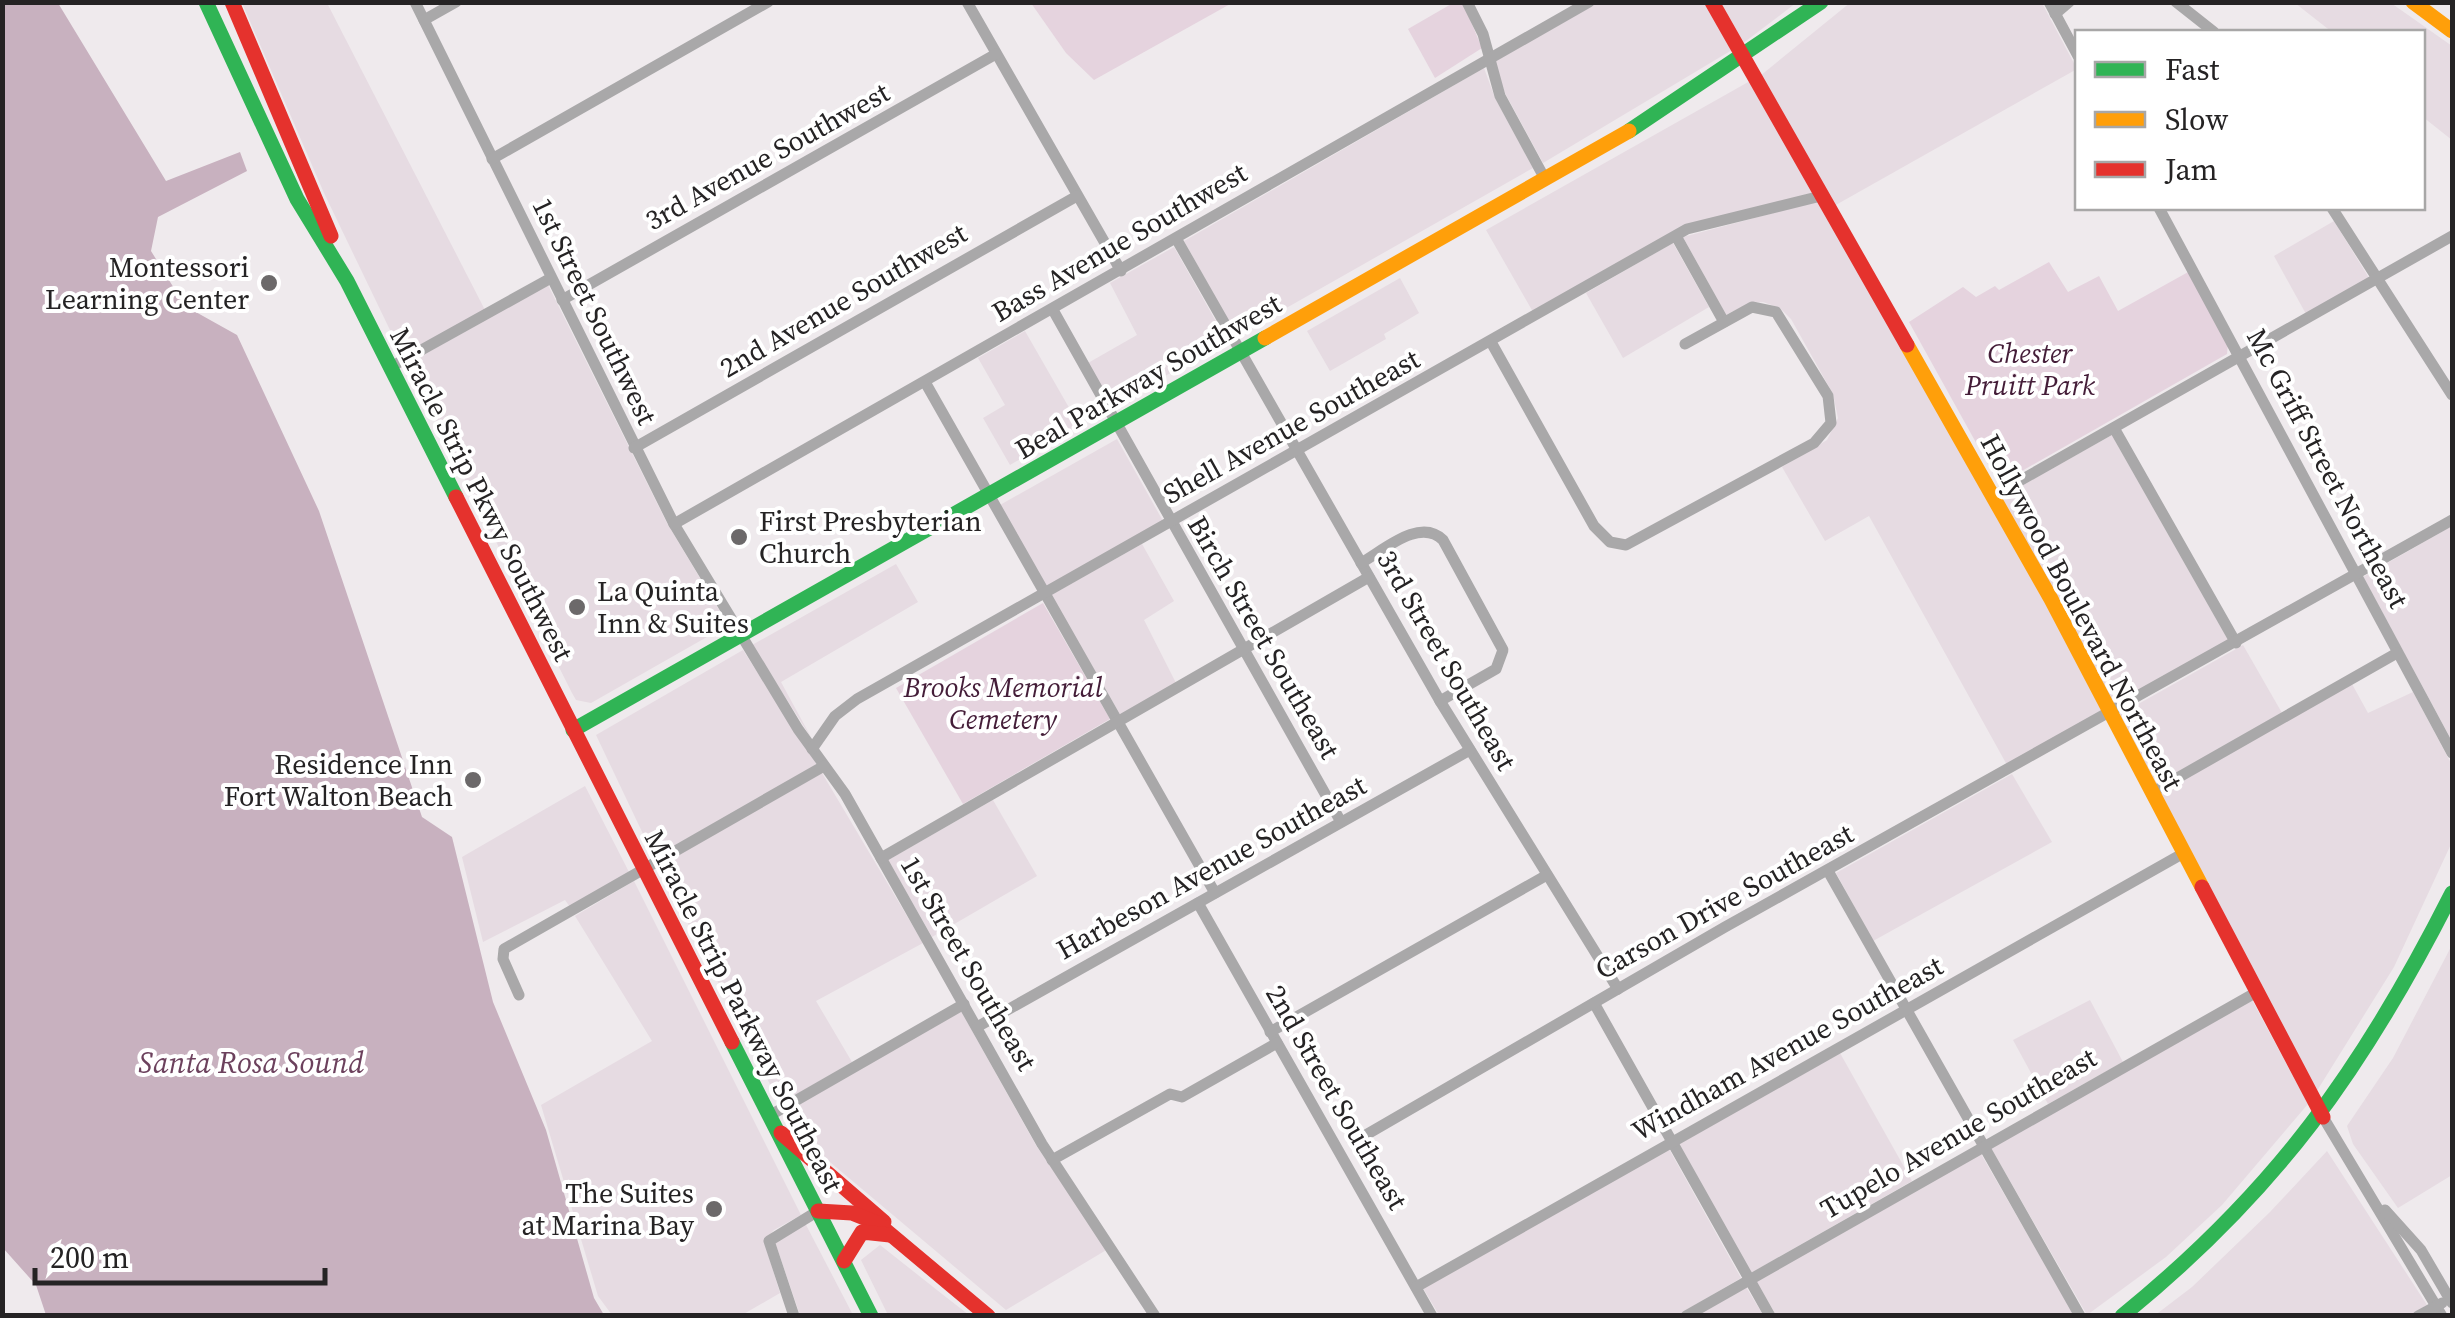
<svg xmlns="http://www.w3.org/2000/svg" width="2455" height="1318" font-family="'Source Serif 4',serif">
<rect width="100%" height="100%" fill="#efeaed"/>
<g fill="#e6dbe2">
<polygon points="1599,2 1705,3 1732,50 1543,163 1505,93 1494,62"/>
<polygon points="1851,2 2042,3 2077,69 1834,206 1760,76"/>
<polygon points="242,3 327,3 485,310 402,355 324,193"/>
<polygon points="1718,3 1796,3 1742,44"/>
<polygon points="2295,3 2391,3 2452,46 2452,140 2423,117 2422,32 2332,32"/>
<polygon points="1484,68 1495,98 1533,168 1237,336 1184,241"/>
<polygon points="1750,81 1813,193 1685,225 1533,312 1486,230"/>
<polygon points="1818,201 2046,602 2102,711 2007,765 1869,516 1825,541 1782,467 1827,440 1838,418 1833,394 1791,319 1780,308 1763,302 1750,303 1726,315 1683,237"/>
<polygon points="2334,221 2369,278 2306,314 2274,256"/>
<polygon points="1673,243 1709,307 1623,358 1586,293"/>
<polygon points="1174,247 1227,341 1112,406 1088,363 1137,335 1110,283"/>
<polygon points="1400,278 1419,313 1384,334 1386,339 1330,371 1307,331"/>
<polygon points="548,285 667,523 728,625 591,703 576,700 572,693 407,364"/>
<polygon points="1025,331 1079,425 1010,465 983,418 1005,405 978,358"/>
<polygon points="2112,435 2229,641 2113,707 2000,498"/>
<polygon points="1117,439 1163,521 1047,587 1000,505"/>
<polygon points="2452,526 2452,741 2363,577"/>
<polygon points="1142,544 1174,601 1144,620 1176,683 1121,716 1051,595"/>
<polygon points="896,564 918,602 781,682 812,739 752,645"/>
<polygon points="2243,645 2282,713 2153,786 2117,716"/>
<polygon points="743,650 817,765 654,857 596,735"/>
<polygon points="2352,684 2368,713 2413,692 2452,765 2452,842 2394,967 2315,1094 2158,794"/>
<polygon points="822,773 923,943 816,1001 852,1062 780,1104 659,866"/>
<polygon points="2012,774 2052,842 1873,941 1836,873"/>
<polygon points="585,786 629,872 570,907 565,900 483,942 462,857"/>
<polygon points="993,800 1037,876 932,937 888,860"/>
<polygon points="634,881 801,1215 774,1230 764,1241 780,1293 742,1315 612,1315 598,1296 541,1105 652,1041 575,916"/>
<polygon points="2452,945 2452,1175 2398,1208 2353,1144 2347,1126 2393,1058"/>
<polygon points="2090,1000 2123,1062 2048,1104 2013,1040"/>
<polygon points="2252,1000 2308,1104 2222,1205 2166,1257 2087,1315 1991,1148"/>
<polygon points="961,1011 1037,1147 1108,1249 1006,1310 793,1131 784,1113"/>
<polygon points="1840,1053 1912,1181 1751,1273 1679,1144"/>
<polygon points="1669,1149 1741,1278 1676,1316 1439,1315 1423,1288"/>
<polygon points="2327,1151 2427,1305 2408,1316 2154,1316 2192,1287 2270,1212"/>
<polygon points="1981,1154 2074,1315 1776,1315 1756,1281"/>
<polygon points="805,1223 853,1315 800,1315 775,1242"/>
<polygon points="880,1245 942,1294 969,1315 888,1315 861,1260"/>
<polygon points="1746,1287 1763,1315 1696,1316"/>
</g>
<g fill="#e5d3de">
<polygon points="1031,3 1232,3 1094,80 1066,53"/>
<polygon points="1453,3 1463,3 1482,48 1435,78 1408,29"/>
<polygon points="2049,262 2068,292 2099,276 2118,311 2190,271 2228,343 2227,354 1999,484 1909,322 1963,287 1976,297 1995,286 1999,290"/>
<polygon points="1043,603 1110,719 963,804 896,688"/>
</g>
<polygon fill="#c8b1bf" points="2,3 58,3 166,181 240,152 247,171 158,217 151,251 185,306 237,335 319,511 422,817 452,837 493,1002 546,1130 594,1298 604,1315 46,1315 36,1285 3,1248"/>
<g fill="none" stroke-linecap="round" stroke-linejoin="round">
<g stroke="#a9a8a9" stroke-width="11">
<polyline points="415,2 674,524 798,729 845,794 1042,1144 1155,1316"/>
<polyline points="967,2 1121,271"/>
<polyline points="1467,2 1483,34 1500,96 1545,179"/>
<polyline points="2049,2 2078,56"/>
<polyline points="2176,2 2214,32"/>
<polyline points="2055,14 2069,2"/>
<polyline points="424,20 456,2"/>
<polyline points="492,159 768,2"/>
<polyline points="2159,208 2452,753"/>
<polyline points="2332,208 2452,395"/>
<polyline points="1676,236 1724,322"/>
<polyline points="1177,240 1440,701 1618,989"/>
<polyline points="562,300 996,54"/>
<polyline points="1053,310 1341,822"/>
<polyline points="1491,342 1594,526 1610,542 1626,545 1814,443 1831,423 1828,396 1776,312 1752,307 1685,344"/>
<polyline points="389,368 551,278"/>
<polyline points="925,382 1215,893"/>
<polyline points="2114,428 2236,643"/>
<polyline points="634,448 1077,196"/>
<polyline points="1993,496 2452,236"/>
<polyline points="674,524 1589,2"/>
<path d="M1361,563C1384,550 1420,517 1443,540L1503,650L1496,669L1440,701"/>
<polyline points="812,749 835,716 857,699 1687,229 1821,196"/>
<polyline points="2151,793 2397,653"/>
<polyline points="881,858 1369,577"/>
<polyline points="1828,871 2080,1316"/>
<polyline points="1198,903 1432,1316"/>
<polyline points="519,995 503,959 504,949 824,766"/>
<polyline points="1594,1003 1770,1316"/>
<polyline points="977,1027 1470,750"/>
<polyline points="1270,1032 1547,875"/>
<polyline points="769,1116 964,1004"/>
<polyline points="2323,1117 2442,1316"/>
<polyline points="1364,1136 1725,927 2452,520"/>
<polyline points="1052,1160 1170,1094 1182,1097 1277,1043"/>
<polyline points="2385,1210 2421,1250 2452,1303"/>
<polyline points="1416,1287 2182,854"/>
<polyline points="794,1316 769,1241 818,1211"/>
<polyline points="1686,1316 2255,993"/>
<polyline points="2418,1316 2442,1303"/>
</g>
<g stroke="#30b455" stroke-width="15">
<polyline points="206,2 297,199 347,281 456,497"/>
<polyline points="1629,131 1821,2"/>
<polyline points="573,730 1265,338"/>
<polyline points="732,1042 871,1316"/>
<path d="M2122,1316C2276,1191 2363,1069 2452,893"/>
</g>
<g stroke="#ff9f0a" stroke-width="15">
<polyline points="2413,2 2452,31"/>
<polyline points="1265,338 1629,131"/>
<polyline points="1907,345 2051,599 2202,887"/>
</g>
<g stroke="#e5322d" stroke-width="15">
<polyline points="232,2 331,236"/>
<polyline points="1712,2 1907,345"/>
<polyline points="456,497 732,1042"/>
<polyline points="2202,887 2323,1117"/>
<polyline points="781,1133 884,1222"/>
<polyline points="818,1211 852,1213 877,1223 988,1316"/>
<polyline points="844,1261 862,1232 890,1235"/>
</g>
</g>
<g fill="#6c696a" stroke="#fff" stroke-width="4">
<circle cx="269" cy="283" r="10"/>
<circle cx="739" cy="537" r="10"/>
<circle cx="577" cy="607" r="10"/>
<circle cx="473" cy="780" r="10"/>
<circle cx="714" cy="1209" r="10"/>
</g>
<g text-anchor="middle" stroke-width="8" stroke-linejoin="round" paint-order="stroke">
<g font-size="28" fill="#252324" stroke="#fff">
<text transform="translate(767 156) rotate(-29)" y="10">3rd Avenue Southwest</text>
<text transform="translate(1119 242) rotate(-30)" y="10">Bass Avenue Southwest</text>
<text transform="translate(843 300) rotate(-30)" y="10">2nd Avenue Southwest</text>
<text transform="translate(595 311) rotate(64)" y="10">1st Street Southwest</text>
<text transform="translate(1148 376) rotate(-30)" y="10">Beal Parkway Southwest</text>
<text transform="translate(1291 426) rotate(-29)" y="10">Shell Avenue Southeast</text>
<text transform="translate(2328 468) rotate(62)" y="10">Mc Griff Street Northeast</text>
<text transform="translate(482 494) rotate(63)" y="10">Miracle Strip Pkwy Southwest</text>
<text transform="translate(2082 612) rotate(62)" y="10">Hollywood Boulevard Northeast</text>
<text transform="translate(1264 637) rotate(60)" y="10">Birch Street Southeast</text>
<text transform="translate(1447 660) rotate(60)" y="10">3rd Street Southeast</text>
<text transform="translate(1211 867) rotate(-29)" y="10">Harbeson Avenue Southeast</text>
<text transform="translate(1724 901) rotate(-29)" y="10">Carson Drive Southeast</text>
<text transform="translate(969 963) rotate(60)" y="10">1st Street Southeast</text>
<text transform="translate(744 1011) rotate(63)" y="10">Miracle Strip Parkway Southeast</text>
<text transform="translate(1787 1048) rotate(-29)" y="10">Windham Avenue Southeast</text>
<text transform="translate(1337 1097) rotate(60)" y="10">2nd Street Southeast</text>
<text transform="translate(1958 1133) rotate(-30)" y="10">Tupelo Avenue Southeast</text>
</g>
<g font-size="28" fill="#252324" stroke="#fff" text-anchor="end">
<text x="249" y="277">Montessori<tspan x="249" dy="32">Learning Center</tspan></text>
<text x="759" y="531" text-anchor="start">First Presbyterian<tspan x="759" dy="32">Church</tspan></text>
<text x="597" y="601" text-anchor="start">La Quinta<tspan x="597" dy="32">Inn &amp; Suites</tspan></text>
<text x="453" y="774">Residence Inn<tspan x="453" dy="32">Fort Walton Beach</tspan></text>
<text x="694" y="1203">The Suites<tspan x="694" dy="32">at Marina Bay</tspan></text>
</g>
<g font-size="28" font-style="italic" fill="#441d38" stroke="#fff">
<text x="2030" y="363">Chester<tspan x="2030" dy="32">Pruitt Park</tspan></text>
<text x="1003" y="697">Brooks Memorial<tspan x="1003" dy="32">Cemetery</tspan></text>
</g>
<g font-size="30" font-style="italic" fill="#6c415d" stroke="#fff">
<text x="251" y="1073">Santa Rosa Sound</text>
</g>
</g>
<rect width="2455" height="1318" fill="none" stroke="#252324" stroke-width="10"/>
<rect x="2075" y="30" width="350" height="180" fill="#ffffff" stroke="#a8a7a7" stroke-width="2.5"/>
<rect x="2095" y="62" width="50" height="15" fill="#30b455" stroke="#a8a7a7" stroke-width="2.5"/>
<text x="2165" y="80" font-size="30" fill="#252324">Fast</text>
<rect x="2095" y="112" width="50" height="15" fill="#ff9f0a" stroke="#a8a7a7" stroke-width="2.5"/>
<text x="2165" y="130" font-size="30" fill="#252324">Slow</text>
<rect x="2095" y="162" width="50" height="15" fill="#e5322d" stroke="#a8a7a7" stroke-width="2.5"/>
<text x="2165" y="180" font-size="30" fill="#252324">Jam</text>
<path d="M35 1268v15h290v-15" fill="none" stroke="#252324" stroke-width="5"/>
<text x="50" y="1268" font-size="30" fill="#252324" stroke="#ffffff" stroke-width="8" paint-order="stroke">200 m</text>
</svg>
